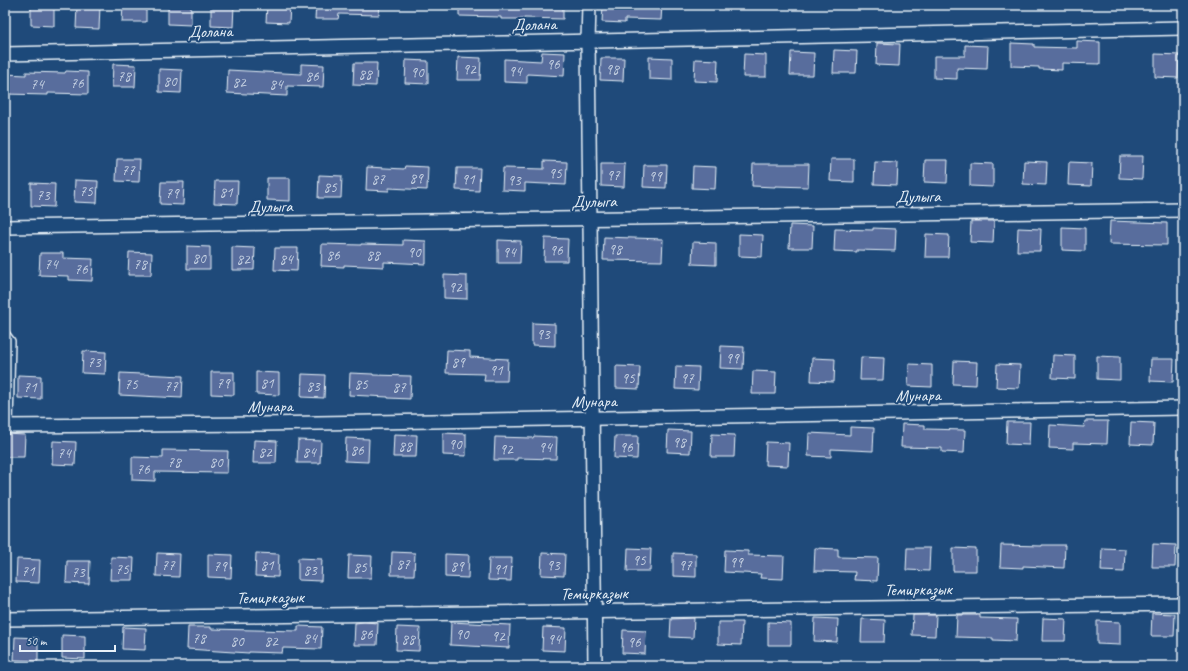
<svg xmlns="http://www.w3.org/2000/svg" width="1188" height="671" font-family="Caveat,sans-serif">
<rect width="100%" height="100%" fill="#1f4a7a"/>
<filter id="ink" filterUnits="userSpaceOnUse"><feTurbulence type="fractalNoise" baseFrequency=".025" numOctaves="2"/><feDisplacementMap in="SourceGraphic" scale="8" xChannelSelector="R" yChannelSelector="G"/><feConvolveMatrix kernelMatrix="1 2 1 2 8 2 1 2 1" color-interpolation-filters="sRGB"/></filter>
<g filter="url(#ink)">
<g fill="#596d9d" stroke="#e8f1f8">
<polygon points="31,5 54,5 54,26 31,25"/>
<polygon points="77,5 100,6 99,29 76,28"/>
<polygon points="123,5 146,5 146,22 122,22"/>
<polygon points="168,5 191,5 191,25 168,24"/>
<polygon points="211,5 234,5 233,27 211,26"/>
<polygon points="267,5 290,5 289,23 266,22"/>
<polygon points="316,5 380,5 379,15 339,14 338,19 315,19"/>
<polygon points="459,5 563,5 563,19 524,18 524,19 501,19 501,17 459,16"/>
<polygon points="603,5 662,5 661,20 625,19 625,23 602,22"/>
<polygon points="1077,41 1100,42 1100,64 1062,63 1062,70 1039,69 1039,67 1011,66 1011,43 1034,44 1034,47 1077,48"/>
<polygon points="877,43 900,44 899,66 876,65"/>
<polygon points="965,45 988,46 987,69 957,68 957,79 934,78 934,56 965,56"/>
<polygon points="834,50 857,51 856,73 833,73"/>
<polygon points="542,52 565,53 564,76 527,74 527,83 504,82 504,59 541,61"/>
<polygon points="791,52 814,53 813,75 790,75"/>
<polygon points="744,54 766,55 766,77 743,77"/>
<polygon points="1155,54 1179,55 1178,78 1155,77"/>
<polygon points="458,57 481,58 480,80 457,80"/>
<polygon points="649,57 672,58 672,80 649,79"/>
<polygon points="601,58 624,58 623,81 600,80"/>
<polygon points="695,59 718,60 717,82 694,81"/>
<polygon points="406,60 428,61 428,84 405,83"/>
<polygon points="354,63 377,63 376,86 353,85"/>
<polygon points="113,64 136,65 135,87 112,87"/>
<polygon points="301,64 324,65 323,87 287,86 287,96 227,93 228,70 301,74"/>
<polygon points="159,69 182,70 181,93 159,92"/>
<polygon points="66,71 88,72 88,94 48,93 48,95 5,94 5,74 26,75 26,72 65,73"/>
<polygon points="1120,156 1143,156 1142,179 1119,178"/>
<polygon points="117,159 140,159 139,182 116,181"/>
<polygon points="831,159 854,159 854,182 830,181"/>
<polygon points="925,160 948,160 947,183 924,182"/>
<polygon points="544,161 567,162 566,185 525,183 525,191 502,190 503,168 544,169"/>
<polygon points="1024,161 1047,162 1046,185 1023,184"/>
<polygon points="875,162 898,163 897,185 874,184"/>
<polygon points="1069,162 1092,163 1091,186 1068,185"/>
<polygon points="970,163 993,164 993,187 970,186"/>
<polygon points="601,164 625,164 624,187 601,186"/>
<polygon points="753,164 809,164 808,187 775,186 775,187 752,186"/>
<polygon points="644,165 667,165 666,188 643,187"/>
<polygon points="405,166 428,167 427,190 389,188 389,191 366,190 367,167 404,169"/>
<polygon points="693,166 716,167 715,189 692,188"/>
<polygon points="457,168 480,168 479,191 456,190"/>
<polygon points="319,175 342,176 341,198 318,198"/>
<polygon points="267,178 290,178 290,201 267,200"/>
<polygon points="75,180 98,181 97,203 74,202"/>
<polygon points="215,181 238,181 237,204 214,203"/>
<polygon points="161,182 184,182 183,205 160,204"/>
<polygon points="31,183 55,184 54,207 31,206"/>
<polygon points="971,221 994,221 993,243 970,242"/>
<polygon points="1110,221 1167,223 1167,245 1109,244"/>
<polygon points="790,225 813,226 812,248 789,248"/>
<polygon points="1062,227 1085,228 1085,251 1062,250"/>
<polygon points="873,228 896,229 895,251 857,250 857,252 834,251 835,229 873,230"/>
<polygon points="1018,228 1041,229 1040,251 1017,251"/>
<polygon points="739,234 763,235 762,257 739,256"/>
<polygon points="926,234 949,235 948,257 925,257"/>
<polygon points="604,237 663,239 662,261 603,260"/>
<polygon points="545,238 568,239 567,261 544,261"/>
<polygon points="403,240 426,241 426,264 384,262 384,267 344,265 344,267 321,266 322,244 361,245 361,244 403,245"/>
<polygon points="498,240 521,241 520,263 498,263"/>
<polygon points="693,242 716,243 716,265 692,264"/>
<polygon points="187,246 210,247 210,269 187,269"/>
<polygon points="232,247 255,248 254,270 232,270"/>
<polygon points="275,248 298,248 297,271 274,270"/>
<polygon points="129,252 152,253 151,275 128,275"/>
<polygon points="40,253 63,253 63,258 93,259 92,281 69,280 69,276 39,275"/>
<polygon points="444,275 467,276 467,299 444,298"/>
<polygon points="532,323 555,324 555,346 532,345"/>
<polygon points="721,346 744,347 743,369 720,368"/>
<polygon points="447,350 470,351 470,357 508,359 507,381 484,381 485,374 446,373"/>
<polygon points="83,351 106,352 105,374 82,373"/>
<polygon points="1053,355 1075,356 1075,379 1052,378"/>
<polygon points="1097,356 1120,357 1120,380 1097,379"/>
<polygon points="861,357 884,358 883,380 860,380"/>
<polygon points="812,358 835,359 834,382 811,381"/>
<polygon points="1151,359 1174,359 1173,382 1150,381"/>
<polygon points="954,361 977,362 976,385 953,384"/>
<polygon points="909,364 932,365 932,387 908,386"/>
<polygon points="997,364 1020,365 1019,388 996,387"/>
<polygon points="616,366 640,367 639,389 616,388"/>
<polygon points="676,366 699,367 698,390 675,389"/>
<polygon points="753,371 776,372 775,394 752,394"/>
<polygon points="211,372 234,372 234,395 211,394"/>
<polygon points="256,372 279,373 279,395 256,394"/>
<polygon points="120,373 183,376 182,398 119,395"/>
<polygon points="350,373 373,374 373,375 411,376 410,399 388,398 388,397 349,395"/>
<polygon points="302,374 325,375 324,398 301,397"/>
<polygon points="18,375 41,376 41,399 18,398"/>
<polygon points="1085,421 1108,421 1107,444 1073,443 1073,449 1049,448 1050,425 1084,427"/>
<polygon points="1007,422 1030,422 1029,445 1006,444"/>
<polygon points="1131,422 1154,423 1153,445 1130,444"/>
<polygon points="902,424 925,425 925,429 965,430 964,453 942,452 942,448 901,447"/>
<polygon points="850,427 874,428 873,451 831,449 831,457 808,456 809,433 850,435"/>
<polygon points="668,430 691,431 690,453 667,452"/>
<polygon points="443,433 466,434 466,456 443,455"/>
<polygon points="5,434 25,435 24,457 5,457"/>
<polygon points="394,434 417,435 416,457 393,457"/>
<polygon points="712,434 735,435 734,457 711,457"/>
<polygon points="534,436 557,437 556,459 517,458 517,460 494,460 495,437 533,438"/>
<polygon points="615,436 638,436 637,459 614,458"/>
<polygon points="346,438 369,439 368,462 345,461"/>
<polygon points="254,440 277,441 276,463 253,463"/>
<polygon points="298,440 321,441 320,463 297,463"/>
<polygon points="53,441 76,442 75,465 52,464"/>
<polygon points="766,442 789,443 788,466 765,465"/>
<polygon points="163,450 228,451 227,473 155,472 155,481 132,480 132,457 163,458"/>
<polygon points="1153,544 1176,545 1175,567 1152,567"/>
<polygon points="1001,545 1042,546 1042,545 1065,545 1064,568 1023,566 1023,568 1000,567"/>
<polygon points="628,548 651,549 650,571 627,571"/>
<polygon points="815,548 838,549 838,557 878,558 877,581 854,580 855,572 814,571"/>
<polygon points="907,548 930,548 929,571 906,570"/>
<polygon points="953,548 976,549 976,571 953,571"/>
<polygon points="1102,548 1125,549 1124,572 1101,571"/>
<polygon points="725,550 748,551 748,555 784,556 783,579 760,578 761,574 724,572"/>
<polygon points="392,552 415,553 414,575 391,575"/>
<polygon points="157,553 180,554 179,577 156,576"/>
<polygon points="256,553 279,554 278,577 255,576"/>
<polygon points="542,553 565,554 564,576 541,575"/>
<polygon points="673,553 696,554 696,577 673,576"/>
<polygon points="208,554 232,555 231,578 208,577"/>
<polygon points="445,554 469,555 468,578 445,577"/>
<polygon points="349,555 372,556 371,578 348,578"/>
<polygon points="111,557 134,558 133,580 110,580"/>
<polygon points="298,558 322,559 321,581 298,580"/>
<polygon points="489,558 512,558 511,581 488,580"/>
<polygon points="17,559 40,560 39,583 16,582"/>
<polygon points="67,561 90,561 89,584 66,583"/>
<polygon points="1152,613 1175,614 1174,636 1151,636"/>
<polygon points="913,615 936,615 935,636 912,635"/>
<polygon points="957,615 980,615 980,618 1017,619 1016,641 993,640 993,638 956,637"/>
<polygon points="694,618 693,638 670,637 671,619"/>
<polygon points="815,618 838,619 837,642 814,641"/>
<polygon points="1043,618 1066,619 1065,641 1042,641"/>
<polygon points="862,619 885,620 884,642 861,642"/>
<polygon points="1097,621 1120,622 1120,645 1097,644"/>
<polygon points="364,622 378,623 377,645 354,645 355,623"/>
<polygon points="451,622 510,625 509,648 450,645"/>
<polygon points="718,622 742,622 741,645 718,644"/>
<polygon points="768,622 791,623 791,645 768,645"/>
<polygon points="298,626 322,627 321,649 283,648 282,653 249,652 249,653 187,649 188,627 211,627 211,629 298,631"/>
<polygon points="123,627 146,628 145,650 122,649"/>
<polygon points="397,627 420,628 419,651 396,650"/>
<polygon points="543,627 566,628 565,651 542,650"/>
<polygon points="623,630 646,631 645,654 622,653"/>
<polygon points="62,635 85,636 85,659 62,658"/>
<polygon points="15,637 38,638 38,661 14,660"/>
</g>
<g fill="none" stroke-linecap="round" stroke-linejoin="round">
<defs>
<polyline id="service" points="5,333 11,341 9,426"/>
<g id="minor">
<polyline points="589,5 588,41 595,666"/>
<polyline points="5,54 1183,28"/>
<polyline points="5,227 1183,210"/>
<polyline points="5,426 262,424 1183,408"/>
<polyline points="5,619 1183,604"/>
</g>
</defs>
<use href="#service" stroke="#e8f1f8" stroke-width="10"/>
<use href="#minor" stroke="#e8f1f8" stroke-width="16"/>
<use href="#service" stroke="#1f4a7a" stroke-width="7"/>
<use href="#minor" stroke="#1f4a7a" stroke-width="13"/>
</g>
</g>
<g text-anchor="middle" stroke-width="4" stroke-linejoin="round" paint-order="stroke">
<g font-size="15" fill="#c4d0e1">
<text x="553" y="69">96</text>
<text x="469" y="74">92</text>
<text x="612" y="74">98</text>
<text x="515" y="76">94</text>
<text x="417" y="77">90</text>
<text x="365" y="79">88</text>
<text x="124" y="81">78</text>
<text x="312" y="81">86</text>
<text x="170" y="86">80</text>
<text x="239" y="87">82</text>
<text x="77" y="88">76</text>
<text x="37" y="89">74</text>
<text x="276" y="89">84</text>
<text x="128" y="175">77</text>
<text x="555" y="178">95</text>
<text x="613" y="180">97</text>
<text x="655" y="181">99</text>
<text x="416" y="183">89</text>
<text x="378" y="184">87</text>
<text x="468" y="184">91</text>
<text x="514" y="185">93</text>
<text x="330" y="192">85</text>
<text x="86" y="196">75</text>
<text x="226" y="197">81</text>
<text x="172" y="198">79</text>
<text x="43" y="200">73</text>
<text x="615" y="254">98</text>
<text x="556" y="255">96</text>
<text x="414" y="257">90</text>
<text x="509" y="257">94</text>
<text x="333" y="260">86</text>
<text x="373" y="260">88</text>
<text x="199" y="263">80</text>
<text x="243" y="264">82</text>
<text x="286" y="264">84</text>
<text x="51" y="269">74</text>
<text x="140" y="269">78</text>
<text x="81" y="274">76</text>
<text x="455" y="292">92</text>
<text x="543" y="339">93</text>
<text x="732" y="363">99</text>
<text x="94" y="367">73</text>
<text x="458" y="367">89</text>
<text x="496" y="375">91</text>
<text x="628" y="383">95</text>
<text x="687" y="383">97</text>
<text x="223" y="388">79</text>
<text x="267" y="388">81</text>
<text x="131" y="389">75</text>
<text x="361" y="389">85</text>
<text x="171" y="391">77</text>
<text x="313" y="391">83</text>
<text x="30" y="392">71</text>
<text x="399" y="392">87</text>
<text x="679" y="447">98</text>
<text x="455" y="449">90</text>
<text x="405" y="451">88</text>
<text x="545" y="452">94</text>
<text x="626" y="452">96</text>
<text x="506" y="454">92</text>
<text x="357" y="455">86</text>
<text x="265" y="457">82</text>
<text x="309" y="457">84</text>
<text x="64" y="458">74</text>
<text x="174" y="467">78</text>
<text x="216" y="467">80</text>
<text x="143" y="474">76</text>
<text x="639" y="565">95</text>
<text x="736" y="567">99</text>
<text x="403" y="569">87</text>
<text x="168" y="570">77</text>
<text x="267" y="570">81</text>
<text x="553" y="570">93</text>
<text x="685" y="570">97</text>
<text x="220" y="571">79</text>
<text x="457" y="571">89</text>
<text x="360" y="572">85</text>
<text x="122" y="574">75</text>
<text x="500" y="574">91</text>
<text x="310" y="575">83</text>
<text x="28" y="576">71</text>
<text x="78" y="577">73</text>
<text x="366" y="639">86</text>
<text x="462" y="639">90</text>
<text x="498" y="641">92</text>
<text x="199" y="643">78</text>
<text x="310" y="643">84</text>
<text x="408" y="644">88</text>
<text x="554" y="644">94</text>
<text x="237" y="646">80</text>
<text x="271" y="646">82</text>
<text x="634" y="647">96</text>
</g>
<g font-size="17" fill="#e8f1f8" stroke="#1f4a7a">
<text transform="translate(534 24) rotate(-1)" y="6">Долана</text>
<text transform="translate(210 31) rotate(-1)" y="6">Долана</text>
<text transform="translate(918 196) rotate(-1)" y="6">Дулыга</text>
<text transform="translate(594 201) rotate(-1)" y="6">Дулыга</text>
<text transform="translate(270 206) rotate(-1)" y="6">Дулыга</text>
<text transform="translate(918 395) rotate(-1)" y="6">Мунара</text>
<text transform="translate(594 401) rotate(-1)" y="6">Мунара</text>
<text transform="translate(270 406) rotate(-1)" y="6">Мунара</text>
<text transform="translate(918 589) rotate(-1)" y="6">Темирказык</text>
<text transform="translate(594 593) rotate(-1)" y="6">Темирказык</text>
<text transform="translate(270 597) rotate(-1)" y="6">Темирказык</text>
</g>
</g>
<rect width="1188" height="671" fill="none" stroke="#1f4a7a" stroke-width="20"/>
<rect x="10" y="10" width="1168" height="651" fill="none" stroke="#e8f1f8" stroke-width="1.5" filter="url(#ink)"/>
<path d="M20 645v6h95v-6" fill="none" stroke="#e8f1f8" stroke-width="2"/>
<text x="26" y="645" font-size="12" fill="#e8f1f8" stroke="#1f4a7a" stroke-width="3" paint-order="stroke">50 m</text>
</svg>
